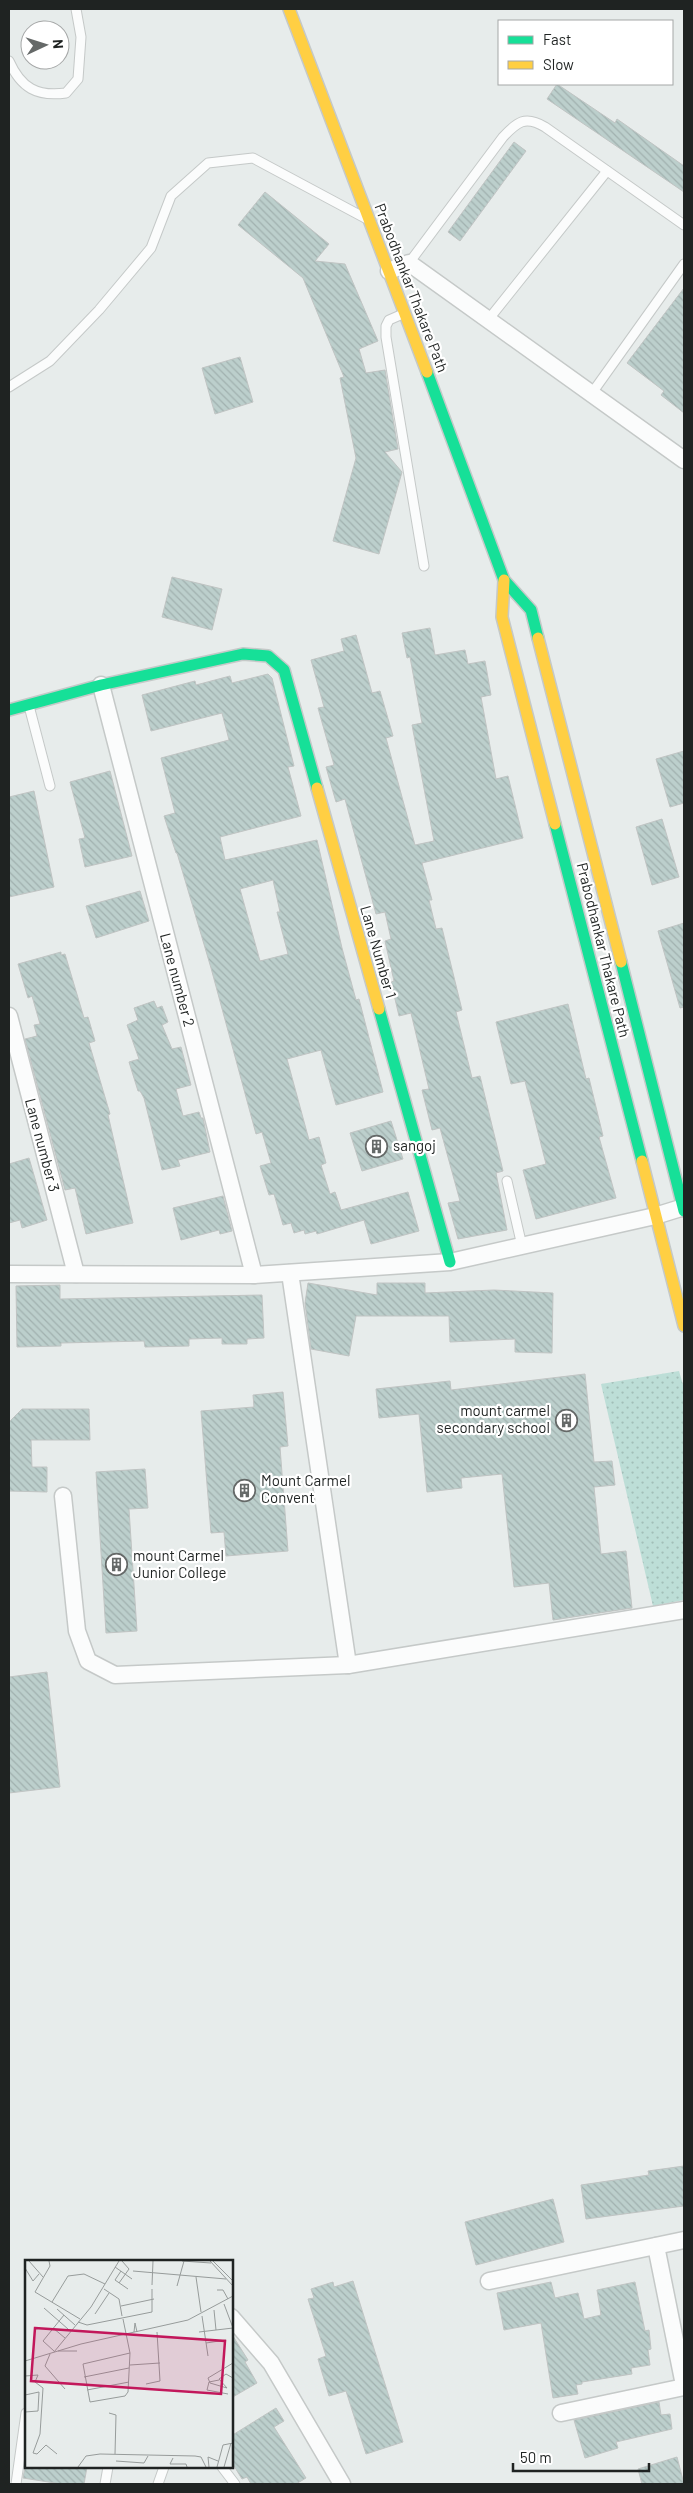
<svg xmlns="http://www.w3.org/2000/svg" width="693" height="2493" font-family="Barlow,sans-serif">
<defs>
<pattern id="park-dots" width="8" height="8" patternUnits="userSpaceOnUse" patternTransform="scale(1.25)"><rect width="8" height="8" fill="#bdded7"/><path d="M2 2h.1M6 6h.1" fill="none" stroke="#a2beb8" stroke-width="1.8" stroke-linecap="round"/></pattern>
<pattern id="building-back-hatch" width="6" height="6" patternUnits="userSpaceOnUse" patternTransform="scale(1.25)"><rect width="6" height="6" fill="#bccfcc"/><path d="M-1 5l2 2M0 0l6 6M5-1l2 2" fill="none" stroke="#a1b1af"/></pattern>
</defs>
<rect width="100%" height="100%" fill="#e7eceb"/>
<polygon fill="url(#park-dots)" points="679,1371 684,1388 684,1600 653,1606 601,1384"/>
<g fill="url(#building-back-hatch)" stroke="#c0c4c3" fill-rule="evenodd">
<polygon points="557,84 615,123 617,119 684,166 684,192 547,99"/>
<polygon points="514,142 526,151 460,241 448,232"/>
<polygon points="265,192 329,244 315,261 345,264 378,341 359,349 366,373 385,370 398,449 385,452 402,472 379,554 333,541 356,458 340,378 344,377 303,278 238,225"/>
<polygon points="684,288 684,413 661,395 664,391 627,363"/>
<polygon points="240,357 253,402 215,414 202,368"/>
<polygon points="172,577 222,589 212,630 162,617"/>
<polygon points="430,628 435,655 465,650 468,664 485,661 491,695 481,697 496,779 508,776 523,838 422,863 432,900 429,900 436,929 442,928 462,1010 456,1012 472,1078 480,1076 503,1171 496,1173 507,1230 458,1239 448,1203 460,1201 440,1128 432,1130 422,1090 429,1089 411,1013 399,1016 391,982 394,981 385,941 391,939 385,912 376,914 345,799 336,802 326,767 334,765 318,708 324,707 311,660 344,651 341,639 356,635 372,693 380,691 393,736 386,738 415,845 434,841 412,725 422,723 410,657 407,658 402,633"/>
<path d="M268,674L272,678L294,766L288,767L301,816L220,837L225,860L317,840L342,948L356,1000L359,999L383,1092L336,1105L321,1050L287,1059L309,1140L319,1137L326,1163L321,1165L330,1194L335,1192L341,1210L408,1192L419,1231L371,1244L364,1220L317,1234L316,1231L305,1234L304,1230L294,1233L291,1223L283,1225L274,1194L269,1195L260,1166L271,1163L262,1132L256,1134L211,968L177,853H176L164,816L175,813L161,758L229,740L222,713L151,731L142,695L195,681L196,685L230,676L232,683ZM273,880L280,912H277L288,954L260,961L240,889Z"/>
<polygon points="684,751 684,803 670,807 656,759"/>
<polygon points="110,771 132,856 85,867 79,839 85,838 70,782"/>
<polygon points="34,791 54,887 9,897 9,797"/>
<polygon points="662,819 679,877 652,885 636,827"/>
<polygon points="140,891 149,921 96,938 86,906"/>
<polygon points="684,923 684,1007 680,1008 658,931"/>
<polygon points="61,952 61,955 65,954 84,1018 88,1017 95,1041 89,1043 110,1114 108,1115 133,1223 86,1234 75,1188 65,1190 25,1039 37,1036 34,1025 40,1024 32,996 28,998 18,964"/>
<polygon points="154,1001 157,1008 162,1006 168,1022 162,1025 172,1049 181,1047 191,1085 176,1089 183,1116 199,1112 201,1118 203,1118 210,1152 178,1160 180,1166 162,1170 144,1098 140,1091 138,1091 129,1062 139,1059 127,1025 138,1020 134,1008"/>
<polygon points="568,1004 586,1079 589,1078 603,1136 599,1137 616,1198 536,1219 523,1170 546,1164 525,1081 511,1084 496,1022"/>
<polygon points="391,1121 403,1159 362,1171 350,1133"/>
<polygon points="29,1158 47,1220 22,1228 20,1220 9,1223 9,1164"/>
<polygon points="223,1196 232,1231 220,1234 219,1230 181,1240 173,1208"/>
<polygon points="308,1283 377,1295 377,1283 425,1283 425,1293 494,1290 553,1293 552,1353 515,1352 515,1339 450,1342 449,1316 356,1316 349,1356 311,1349 305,1303"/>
<polygon points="60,1285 60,1299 262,1295 264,1338 247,1339 247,1344 222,1344 222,1338 189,1339 189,1346 145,1347 144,1341 61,1343 61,1346 17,1347 16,1286"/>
<polygon points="585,1374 594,1462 612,1461 615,1485 594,1487 601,1554 626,1551 632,1608 553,1620 549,1583 514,1587 502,1474 461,1478 462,1488 427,1492 419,1414 379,1418 376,1389 450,1381 451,1390"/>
<polygon points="283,1392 288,1446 280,1447 288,1551 226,1556 224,1532 211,1533 201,1411 254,1407 253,1395"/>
<polygon points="22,1409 89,1409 90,1440 31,1440 32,1467 47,1467 47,1492 9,1491 9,1422"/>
<polygon points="145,1469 148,1508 129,1509 137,1631 106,1633 96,1472"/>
<polygon points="47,1672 60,1787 9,1793 9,1677"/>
<polygon points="684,2166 684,2206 586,2219 581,2185 649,2175 648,2171"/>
<polygon points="553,2199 564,2242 476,2265 465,2222"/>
<polygon points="353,2281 403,2442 366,2454 346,2391 329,2396 318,2359 326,2356 308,2299 314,2298 311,2289 333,2282 334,2287"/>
<polygon points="551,2282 555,2298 578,2293 584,2319 601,2315 597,2290 635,2282 645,2331 649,2330 651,2349 648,2350 650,2365 631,2368 632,2374 582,2382 582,2384 576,2385 578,2394 553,2398 541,2323 504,2330 497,2293"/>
<polygon points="231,2333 248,2360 245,2362 257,2383 231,2398"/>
<polygon points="659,2402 661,2415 670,2414 672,2429 616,2442 618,2448 585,2458 574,2420"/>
<polygon points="276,2408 284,2421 274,2427 306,2478 296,2484 251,2484 247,2477 242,2479 231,2461 231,2436"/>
<polygon points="677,2457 684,2484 642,2484 638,2469"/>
<polygon points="25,2467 87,2467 84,2484 61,2484 23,2478"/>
</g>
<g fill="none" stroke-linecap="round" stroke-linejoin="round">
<defs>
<g id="lane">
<path d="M9,61C21,88 37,97 66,93L78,79L81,37L76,9"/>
<path d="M409,263L503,137C517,122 525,115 545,127L684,225"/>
<polyline points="405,313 389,320 386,326 386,337 424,566"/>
<polyline points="488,320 607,171"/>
<polyline points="9,387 50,361 99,310 151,248 171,196 208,163 253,158 365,218"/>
<polyline points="592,393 684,264"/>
<polyline points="29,706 50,786"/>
<polyline points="507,1181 522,1246"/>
<polyline points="222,2467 235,2484"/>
<polyline points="16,2484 26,2413"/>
<polyline points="105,2484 108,2467"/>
<polyline points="158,2484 164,2467"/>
</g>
<g id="street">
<polyline points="389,271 409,263 684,460"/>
<polyline points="101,685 254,1275"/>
<polyline points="9,1016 76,1274"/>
<polyline points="290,1273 348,1665"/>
<polyline points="9,1274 254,1275 450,1262 655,1216 684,1207"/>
<polyline points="63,1496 77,1631 88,1661 115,1675 348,1665 684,1610"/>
<polyline points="656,2246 684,2385"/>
<polyline points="489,2281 684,2240"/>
<polyline points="231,2317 271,2363 342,2484"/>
<polyline points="561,2413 684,2387"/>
</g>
<g id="fast">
<polyline points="427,372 504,580 531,610 538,638"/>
<polyline points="9,710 101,685 243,654 268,656 284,670 317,788"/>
<polyline points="555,824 642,1161"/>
<polyline points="621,962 684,1211"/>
<polyline points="379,1009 450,1262"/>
</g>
<g id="slow">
<polyline points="289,9 427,372"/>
<polyline points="504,580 502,617 555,824"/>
<polyline points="538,638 621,962"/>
<polyline points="317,788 379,1009"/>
<polyline points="642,1161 684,1326"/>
</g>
</defs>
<use href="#lane" stroke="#c5c9c8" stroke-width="11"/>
<use href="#street" stroke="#c5c9c8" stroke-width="19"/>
<use href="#fast" stroke="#c5c9c8" stroke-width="14"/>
<use href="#slow" stroke="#c5c9c8" stroke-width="14"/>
<use href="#lane" stroke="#fbfcfc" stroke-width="9"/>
<use href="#street" stroke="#fbfcfc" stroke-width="16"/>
<use href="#fast" stroke="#16e098" stroke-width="11"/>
<use href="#slow" stroke="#ffcf43" stroke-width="11"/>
</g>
<defs>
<symbol id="building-ring" viewBox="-11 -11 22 22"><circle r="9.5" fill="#fff" stroke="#656968" stroke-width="1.5"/><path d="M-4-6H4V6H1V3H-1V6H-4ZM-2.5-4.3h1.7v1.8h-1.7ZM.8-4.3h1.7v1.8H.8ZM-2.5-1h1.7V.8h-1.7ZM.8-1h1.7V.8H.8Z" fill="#656968"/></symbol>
</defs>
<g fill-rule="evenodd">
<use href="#building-ring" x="364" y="1134" width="25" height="25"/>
<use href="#building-ring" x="554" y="1408" width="25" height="25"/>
<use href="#building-ring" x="232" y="1478" width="25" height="25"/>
<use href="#building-ring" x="104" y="1552" width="25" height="25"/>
</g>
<g text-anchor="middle" stroke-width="4.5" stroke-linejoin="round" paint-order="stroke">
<g font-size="15" fill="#1f2322" stroke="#fff">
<text transform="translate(411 288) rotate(69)" y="5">Prabodhankar Thakare Path</text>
<text transform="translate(603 950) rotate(76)" y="5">Prabodhankar Thakare Path</text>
<text transform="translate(378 952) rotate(74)" y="5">Lane Number 1</text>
<text transform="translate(177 980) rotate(75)" y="5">Lane number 2</text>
<text transform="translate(42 1145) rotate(75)" y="5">Lane number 3</text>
</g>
<g font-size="15" fill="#1f2322" stroke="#fff" text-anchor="start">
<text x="393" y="1151">sangoj</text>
<text x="550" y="1416" text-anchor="end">mount carmel<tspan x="550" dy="17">secondary school</tspan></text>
<text x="261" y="1486">Mount Carmel<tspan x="261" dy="17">Convent</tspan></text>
<text x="133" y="1561">mount Carmel<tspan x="133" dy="17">Junior College</tspan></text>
</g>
</g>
<g transform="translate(25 2260)">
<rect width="208" height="208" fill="#e7eceb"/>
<path fill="none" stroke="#979c9b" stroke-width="1" d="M4,1L18,17M24,1L25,6L10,32L55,59M157,1L186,3M185,1L208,26M188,1L208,21M90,7L107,19M0,8L8,21L14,14M96,11L90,20L103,29M108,11L201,19M171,17L176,52M94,23L104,9L97,1M127,25L128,1M152,26L159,1M79,29L94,39L97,56M192,30H198L203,39M27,42L43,16L59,14L80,24M199,44L208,68M96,46L129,39M19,48L43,69M32,49L50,65M189,50L191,70M70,54L84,33M177,56L183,96M98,59L105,93L103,132L100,136L65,142L58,104L105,93M53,62L62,65L127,52V29M28,68L40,78M109,72L110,63L112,72M174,72L208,68M181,83L201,80M29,91L18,81L39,55M33,91H52M29,92L66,47L94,1M25,94L20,106L40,129M0,101L56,84L163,60L208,36M208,103L183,118L185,123L202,128L194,119L201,114L208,118M105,105L135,103M0,116L13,115L10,122L18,128L15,174L8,193L12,194L21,185L32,194M59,117L104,108M194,120L184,122L182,130L203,134M121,124L135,121L132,72M62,130L104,122M0,135L14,132L13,151L0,152M84,153L91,155L90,194M148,198L145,204H161L162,207M91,201L119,203L123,196M53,207L61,196L75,194L170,196L176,197L181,207M184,207L183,197L193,201M192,207L198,185L208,183M199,207L206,183"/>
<path fill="#c2185b" fill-opacity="0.15" stroke="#c2185b" stroke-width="2.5" d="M10,68L200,81L196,134L6,121Z"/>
<rect width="208" height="208" fill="none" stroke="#1f2322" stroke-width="2.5"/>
</g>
<rect width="693" height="2493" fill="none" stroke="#1f2322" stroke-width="20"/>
<rect x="498" y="20" width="175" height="65" fill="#ffffff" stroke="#a5a7a7"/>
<rect x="508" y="36" width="25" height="8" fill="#16e098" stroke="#a5a7a7"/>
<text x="543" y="45" font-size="15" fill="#1f2322">Fast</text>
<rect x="508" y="61" width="25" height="8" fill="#ffcf43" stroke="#a5a7a7"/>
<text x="543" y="70" font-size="15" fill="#1f2322">Slow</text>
<g transform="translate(45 45) rotate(86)"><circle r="24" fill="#ffffff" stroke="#a5a7a7"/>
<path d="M0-4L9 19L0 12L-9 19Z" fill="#656968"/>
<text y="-8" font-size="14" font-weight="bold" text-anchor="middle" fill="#1f2322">N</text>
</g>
<path d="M513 2463v8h136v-8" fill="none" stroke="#1f2322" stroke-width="2.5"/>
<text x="520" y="2463" font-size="15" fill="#1f2322" stroke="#ffffff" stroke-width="4" paint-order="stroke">50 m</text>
</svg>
